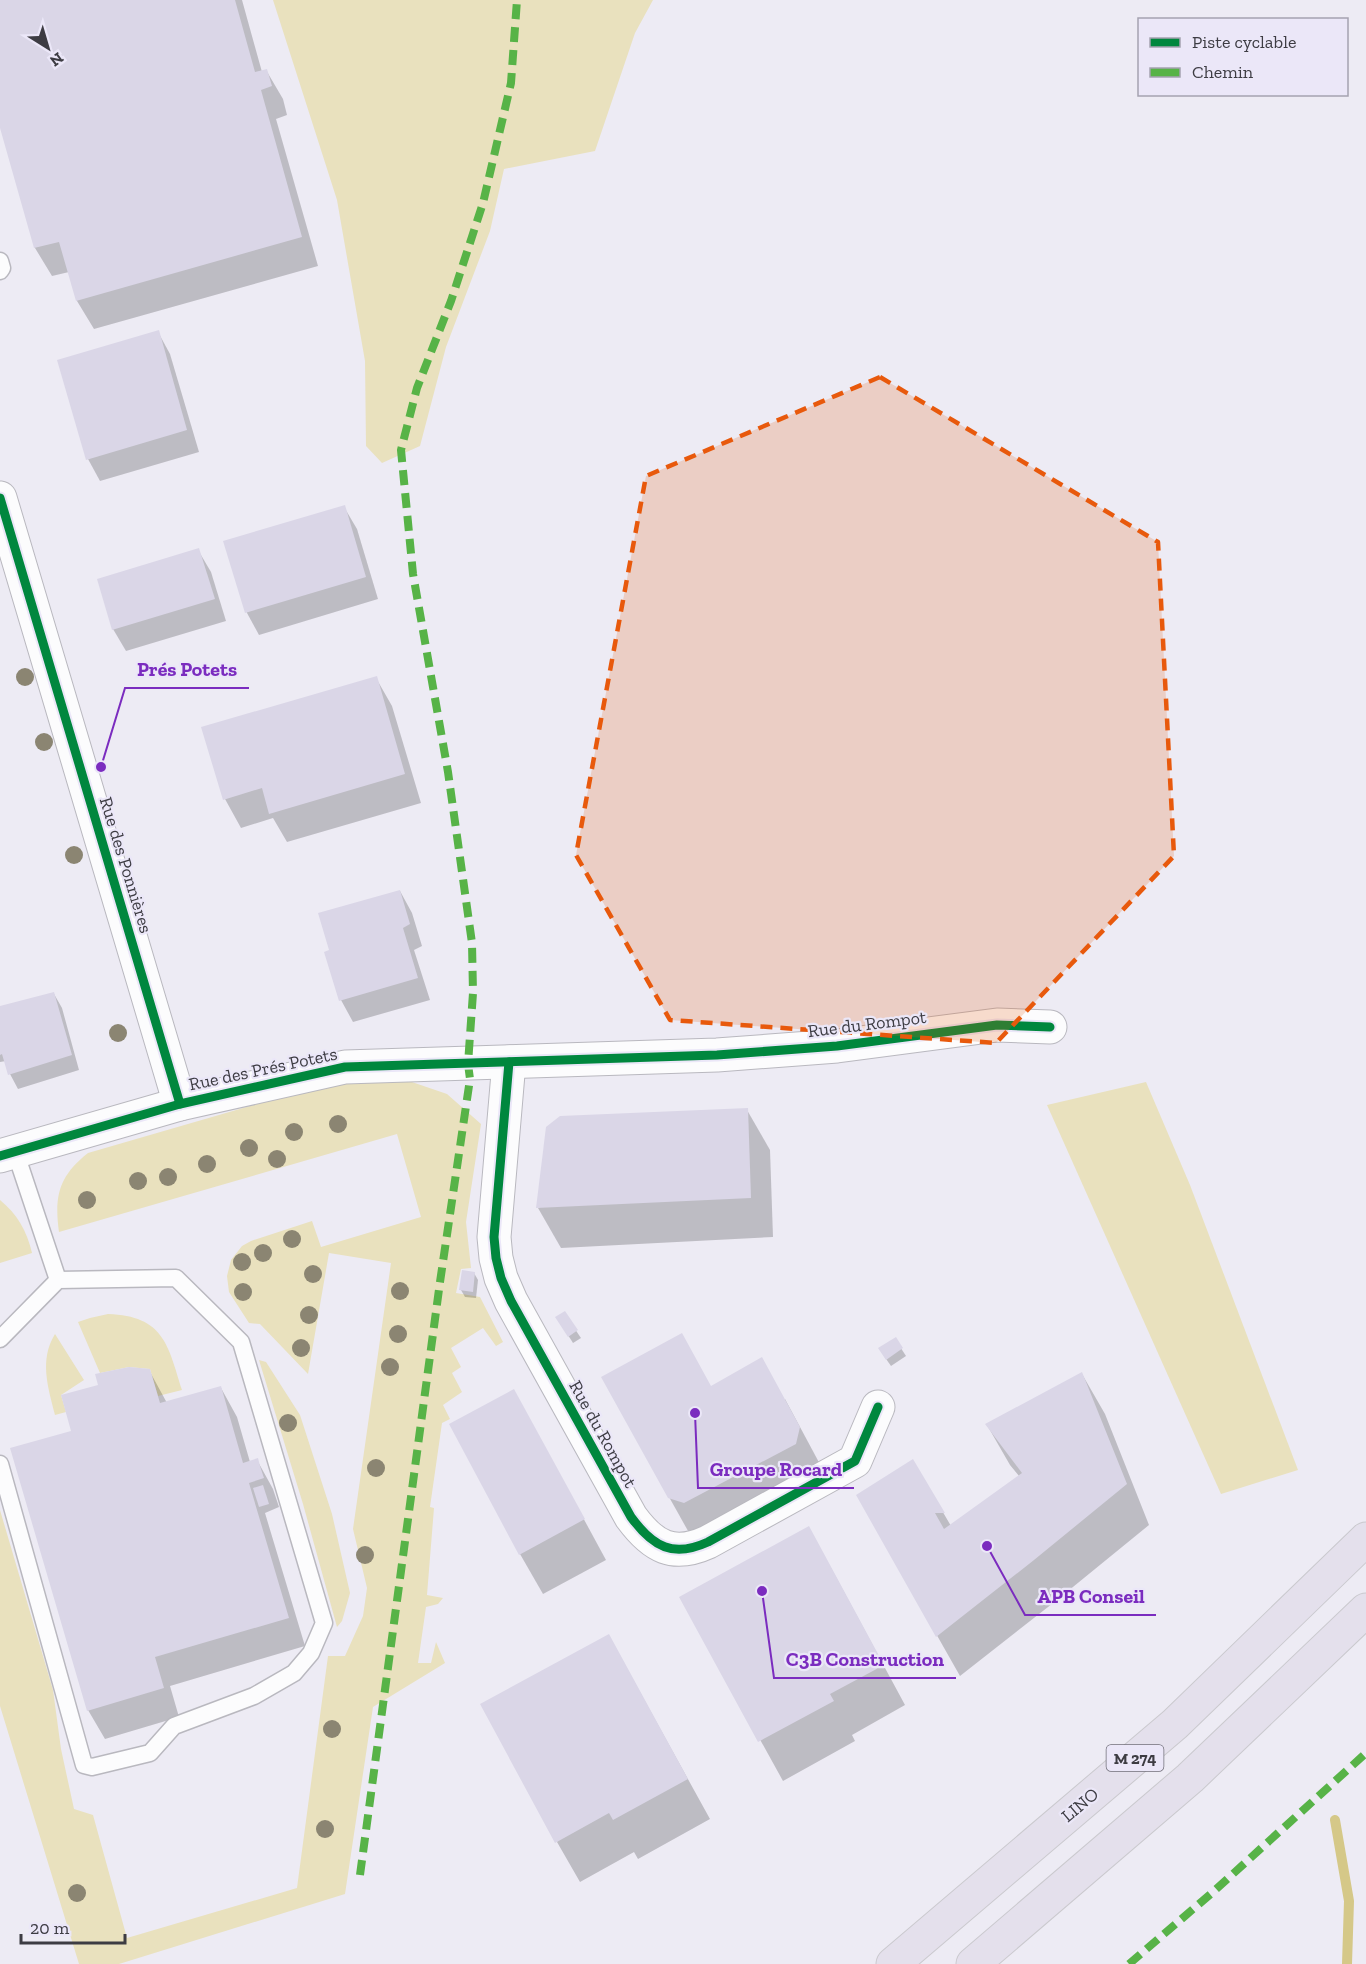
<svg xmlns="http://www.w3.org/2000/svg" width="1366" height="1964" font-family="'Zilla Slab',serif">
<rect width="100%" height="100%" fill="#edebf4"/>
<g fill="#e9e1be">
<polygon points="273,0 653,0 635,33 595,151 504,169 490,231 446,347 420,446 382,463 366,446 365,361 337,200"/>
<path d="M406,1080L447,1094L481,1124L466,1222L471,1268L461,1269L456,1293L480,1297L503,1342L496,1346L483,1328L451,1348L461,1367L452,1373L462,1392L443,1405L450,1419L442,1423L430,1507L434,1508L427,1595L443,1598L438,1604L426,1607L418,1663H431L436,1642L445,1663L373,1707L345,1894L119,1964H79L0,1706V1510L53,1690L61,1749L74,1809L93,1815L127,1938L297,1888L328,1656H345L363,1616L367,1588L353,1529L391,1263L329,1253L308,1374L260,1324L249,1323L229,1292L227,1276L231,1260L242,1246L251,1241L312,1221L321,1247L421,1217L397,1134L59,1232C54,1196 59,1176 88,1153L322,1085Z"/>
<polygon points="1146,1082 1190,1185 1298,1470 1221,1494 1047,1105"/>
<path d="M0,1200C17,1214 27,1231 32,1253L0,1263Z"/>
<path d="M108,1314C164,1316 168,1345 182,1390L158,1396L150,1369L129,1367L100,1373L78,1322L90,1318Z"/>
<path d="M55,1334L84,1380L61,1395L66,1412L55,1415C48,1387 39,1360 55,1334Z"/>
<polygon points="259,1360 266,1362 300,1415 332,1514 350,1593 342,1621 337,1627 303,1504"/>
</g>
<g fill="#0003">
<polygon points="0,0 242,0 262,72 266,70 283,99 287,115 276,119 318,266 94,329 77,301 69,272 52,276 35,248 0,123"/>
<polygon points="158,332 170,354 199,452 100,481 88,459"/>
<polygon points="344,507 357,529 378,599 259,635 247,613 225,542"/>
<polygon points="198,550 211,572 226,621 126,651 113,629"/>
<polygon points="376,678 392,706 421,803 287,842 273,818 241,828 225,799"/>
<polygon points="400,891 412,913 422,946 414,950 430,1000 353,1022 341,1000"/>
<polygon points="54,994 62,1008 79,1070 18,1089 10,1074 6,1061 0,1062 0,1007"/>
<polygon points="747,1110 770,1150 773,1237 561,1248 538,1208"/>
<polygon points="474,1273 478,1280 476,1298 465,1297 461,1290"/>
<polygon points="564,1313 581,1338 573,1343 561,1324"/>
<polygon points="895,1339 906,1356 891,1366 884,1356"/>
<polygon points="149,1370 167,1403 221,1388 237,1417 250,1462 257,1460 273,1489 279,1507 265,1513 305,1646 170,1686 179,1717 105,1739 88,1710 73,1432"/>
<polygon points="1082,1374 1105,1414 1149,1525 1057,1600 960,1676 858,1496 913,1461 951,1526 1019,1476 1010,1465 987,1425"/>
<polygon points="785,1399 822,1468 692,1538 669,1497"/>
<polygon points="536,1431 606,1560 543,1594 520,1554"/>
<polygon points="831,1568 905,1705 852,1735 855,1741 783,1781 681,1597"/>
<polygon points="631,1676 710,1819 638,1859 634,1852 580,1882 557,1842"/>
</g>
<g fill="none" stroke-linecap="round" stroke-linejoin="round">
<polyline stroke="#d5c888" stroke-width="10" points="1335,1820 1349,1901 1347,1964"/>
</g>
<g fill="#dad6e7">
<polygon points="0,0 235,0 255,72 267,69 272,86 261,90 302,237 76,301 59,242 34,248 0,128"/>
<polygon points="159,330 187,430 86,460 57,360"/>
<polygon points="345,505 366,577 245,613 223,541"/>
<polygon points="199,548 215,599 112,630 97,579"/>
<polygon points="377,676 405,774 269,814 262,788 223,800 201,727"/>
<polygon points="400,890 410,924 403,928 418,978 339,1001 324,952 329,950 318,913"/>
<polygon points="54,992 72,1055 8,1075 2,1054 0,1055 0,1006"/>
<polygon points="748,1108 751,1198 536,1208 546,1127 560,1116"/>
<polygon points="462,1270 475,1272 473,1292 459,1290"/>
<polygon points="565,1311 578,1330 568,1337 555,1317"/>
<polygon points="682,1333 711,1386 762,1357 800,1427 796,1444 684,1503 668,1498 601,1377"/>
<polygon points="896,1337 903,1348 886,1360 878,1348"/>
<polygon points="129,1367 150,1369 160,1403 221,1386 243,1463 258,1458 260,1466 264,1478 249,1483 289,1618 155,1657 164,1688 87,1711 10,1448 71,1431 61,1395 98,1385 95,1374"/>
<polygon points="1082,1372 1127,1484 1034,1560 936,1637 856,1495 913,1459 945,1513 935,1513 944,1529 1022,1473 985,1424"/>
<polygon points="514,1389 585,1519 519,1555 449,1424"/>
<polygon points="263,1485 269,1504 259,1507 253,1488"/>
<polygon points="809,1526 884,1665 830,1694 834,1701 758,1742 679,1597"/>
<polygon points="609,1634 688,1779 613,1820 609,1813 555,1843 480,1704"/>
</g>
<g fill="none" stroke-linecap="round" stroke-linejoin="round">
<defs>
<g id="lane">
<polyline points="0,261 2,268 0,271"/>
<polyline points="15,1151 58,1280"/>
<polyline points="0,1339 58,1280 176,1278 241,1342 324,1623 311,1653 294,1673 254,1696 174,1726 150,1753 92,1767 84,1765 0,1464"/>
</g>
<g id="street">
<polyline points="0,498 180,1104"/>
<path d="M509,1062L494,1237L496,1258L501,1278L511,1301L631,1517C653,1547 673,1558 708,1542L855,1461L878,1407"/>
<polyline points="0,1156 180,1104 345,1067 717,1055 837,1046 997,1025 1050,1027"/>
</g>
<g id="highway">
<polyline points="893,1964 1175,1724 1366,1539"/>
<polyline points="973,1964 1190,1778 1366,1610"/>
</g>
</defs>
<use href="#lane" stroke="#b9b8bf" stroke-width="19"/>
<use href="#street" stroke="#b9b8bf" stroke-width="35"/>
<use href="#highway" stroke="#cac9ce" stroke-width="35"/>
<use href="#lane" stroke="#fcfcfd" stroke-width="16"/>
<use href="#street" stroke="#fcfcfd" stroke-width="33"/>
<use href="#highway" stroke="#e4e0ec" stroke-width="33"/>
<g stroke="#57b347" stroke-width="8" stroke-dasharray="15 8" stroke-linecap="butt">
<polyline points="360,1875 440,1282 470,1079 468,1064 473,993 472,943 448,772 413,574 401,450 417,388 451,301 483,203 511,83 517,0"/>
<polyline points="1129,1964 1213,1892 1366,1753"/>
</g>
<defs>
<g id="cycleway">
<polyline points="0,498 180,1104"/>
<path d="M509,1062L494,1237L496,1258L501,1278L511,1301L631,1517C653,1547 673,1558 708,1542L855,1461L878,1407"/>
<polyline points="0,1156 180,1104 345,1067 717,1055 837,1046 997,1025 1050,1027"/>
</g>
</defs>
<use href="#cycleway" stroke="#ebe7f8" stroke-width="13"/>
<use href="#cycleway" stroke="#00873e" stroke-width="9"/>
</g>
<g fill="#8b8572">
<circle cx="25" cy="677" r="9"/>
<circle cx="44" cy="742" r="9"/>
<circle cx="74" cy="855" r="9"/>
<circle cx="118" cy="1033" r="9"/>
<circle cx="338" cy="1124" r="9"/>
<circle cx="294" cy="1132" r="9"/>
<circle cx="249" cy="1148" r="9"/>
<circle cx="277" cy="1159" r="9"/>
<circle cx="207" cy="1164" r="9"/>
<circle cx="168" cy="1177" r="9"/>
<circle cx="138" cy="1181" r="9"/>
<circle cx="87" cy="1200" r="9"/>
<circle cx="292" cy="1239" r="9"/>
<circle cx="263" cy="1253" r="9"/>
<circle cx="242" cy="1262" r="9"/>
<circle cx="313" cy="1274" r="9"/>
<circle cx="400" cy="1291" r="9"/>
<circle cx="243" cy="1292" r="9"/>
<circle cx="309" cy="1315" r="9"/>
<circle cx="398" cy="1334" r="9"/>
<circle cx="301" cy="1348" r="9"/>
<circle cx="390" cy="1367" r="9"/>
<circle cx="288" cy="1423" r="9"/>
<circle cx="376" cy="1468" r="9"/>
<circle cx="365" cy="1555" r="9"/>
<circle cx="332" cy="1729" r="9"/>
<circle cx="325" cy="1829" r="9"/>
<circle cx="77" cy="1893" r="9"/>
</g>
<path fill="#e8590c" fill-opacity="0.2" stroke="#e8590c" stroke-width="4.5" stroke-dasharray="12 8" stroke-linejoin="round" d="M880,377L1158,542L1174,856L996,1043L670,1020L576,855L646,476Z"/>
<g text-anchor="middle" stroke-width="4.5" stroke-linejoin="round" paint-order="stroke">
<rect fill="#ebe7f8" stroke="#716f79" stroke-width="1.5" x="1106.5" y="1745" width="57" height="26" rx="4.5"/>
<g font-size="16" font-weight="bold" fill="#3d3c43">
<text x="1135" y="1764">M 274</text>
</g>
<g font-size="18" fill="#3d3c43" stroke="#ebe7f8">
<text transform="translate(126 865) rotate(73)" y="6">Rue des Ponnières</text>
<text transform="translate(867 1024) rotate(-7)" y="6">Rue du Rompot</text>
<text transform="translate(263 1069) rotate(-12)" y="6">Rue des Prés Potets</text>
<text transform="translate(603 1434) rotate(61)" y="6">Rue du Rompot</text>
<text transform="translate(1080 1805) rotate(-40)" y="6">LINO</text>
</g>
</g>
<path fill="none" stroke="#7b2cbf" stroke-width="2" d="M101 767L125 688H249M695 1413L698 1488H854M987 1546L1025 1615H1156M762 1591L774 1678H956"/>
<g fill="#7b2cbf" stroke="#ebe7f8" stroke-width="2">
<circle cx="101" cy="767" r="6"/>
<circle cx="695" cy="1413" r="6"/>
<circle cx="987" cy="1546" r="6"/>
<circle cx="762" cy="1591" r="6"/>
</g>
<g font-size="20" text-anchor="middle" font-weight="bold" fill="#7b2cbf" stroke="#ebe7f8" stroke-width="4.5" stroke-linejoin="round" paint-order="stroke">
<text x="187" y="676">Prés Potets</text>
<text x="776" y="1476">Groupe Rocard</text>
<text x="1091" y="1603">APB Conseil</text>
<text x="865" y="1666">C3B Construction</text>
</g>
<rect x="1138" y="18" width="210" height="78" fill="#ebe7f8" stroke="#a5a3b0" stroke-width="1.5"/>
<rect x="1150" y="38" width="30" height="9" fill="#00873e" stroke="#a5a3b0" stroke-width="1.5"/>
<text x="1192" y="48" font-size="18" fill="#3d3c43">Piste cyclable</text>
<rect x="1150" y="68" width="30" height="9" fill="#57b347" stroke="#a5a3b0" stroke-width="1.5"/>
<text x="1192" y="78" font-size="18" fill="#3d3c43">Chemin</text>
<g transform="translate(48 48) rotate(143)" stroke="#ebe7f8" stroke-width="4.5" paint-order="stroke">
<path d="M0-4.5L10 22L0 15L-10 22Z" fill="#3d3c43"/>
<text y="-9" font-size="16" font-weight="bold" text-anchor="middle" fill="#3d3c43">N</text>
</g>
<path d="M21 1934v9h104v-9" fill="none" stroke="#3d3c43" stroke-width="3"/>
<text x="30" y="1934" font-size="18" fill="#3d3c43" stroke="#ebe7f8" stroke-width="4.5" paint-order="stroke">20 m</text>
</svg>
